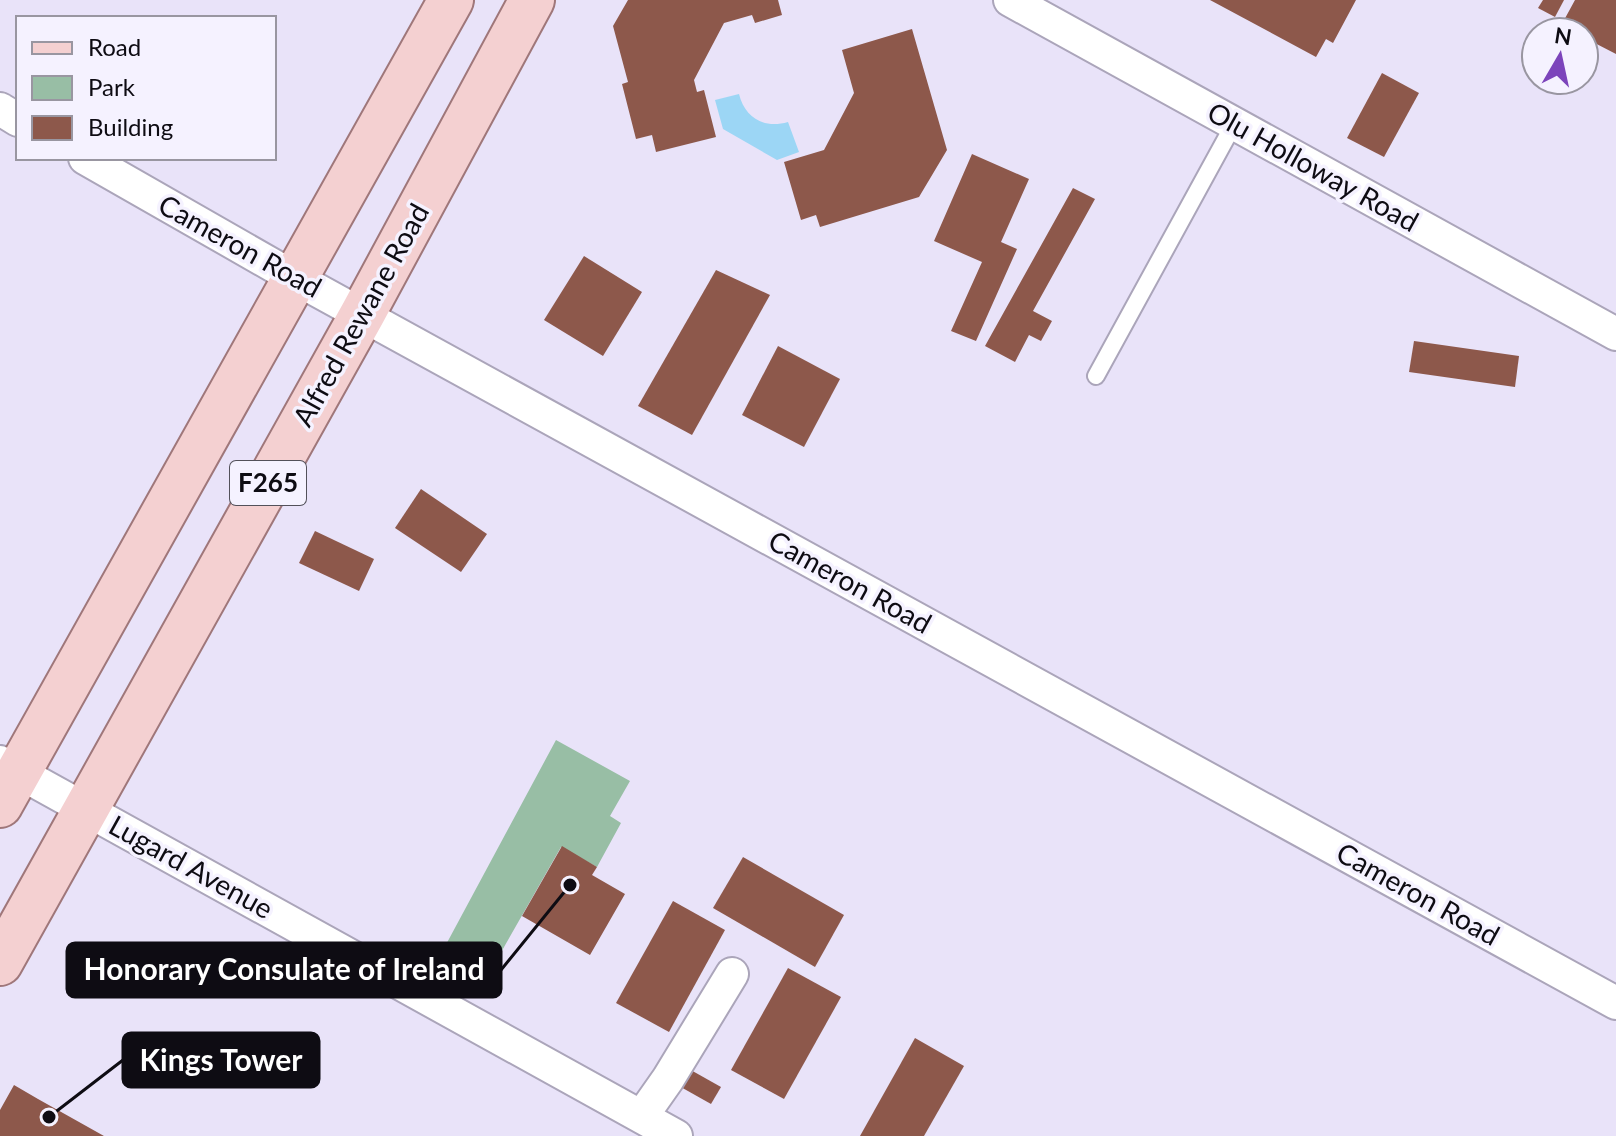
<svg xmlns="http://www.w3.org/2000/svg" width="1616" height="1136" font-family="Lato,sans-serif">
<rect width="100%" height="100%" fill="#e9e3f9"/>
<polygon fill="#98bea5" points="556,740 630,781 610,816 621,823 597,867 561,847 487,977 442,952"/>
<path fill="#9cd6f5" d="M739,94C745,118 764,129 788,122L799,152L777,160L723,129L715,100Z"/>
<g fill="#8d584b">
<polygon points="628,0 778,0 782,15 755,23 752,15 724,23 694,80 697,92 704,90 716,137 656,152 652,135 636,139 622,84 628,82 613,26"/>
<polygon points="1210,0 1356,0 1333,43 1326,39 1316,57"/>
<polygon points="1543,0 1564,0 1555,17 1538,8"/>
<polygon points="1575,0 1616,0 1616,54 1585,38 1587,35 1584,32 1563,22"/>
<polygon points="912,29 947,150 919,197 820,227 816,215 801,220 784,162 824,150 854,93 842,50"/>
<polygon points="1382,73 1419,93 1384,157 1347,138"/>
<polygon points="972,154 1029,179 1001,242 1017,249 976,341 951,331 982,262 934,241"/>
<polygon points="1073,188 1095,199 1033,311 1052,321 1041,341 1029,335 1015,362 985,346"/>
<polygon points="584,256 642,292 603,356 544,320"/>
<polygon points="716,270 770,295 692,435 638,406"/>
<polygon points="1414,341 1519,356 1515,387 1409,372"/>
<polygon points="778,346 840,379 804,447 742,415"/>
<polygon points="421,489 487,534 461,572 395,528"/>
<polygon points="315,531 374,559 359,591 299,563"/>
<polygon points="562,846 597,867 592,875 625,894 590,955 522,916"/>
<polygon points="743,857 844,915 815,967 713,908"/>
<polygon points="673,901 725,930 669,1032 616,1003"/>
<polygon points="788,968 841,997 784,1099 731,1070"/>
<polygon points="915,1038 964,1066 924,1136 860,1136"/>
<polygon points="689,1069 721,1087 711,1104 679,1086"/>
<polygon points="14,1085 38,1099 104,1136 0,1136 0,1110"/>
</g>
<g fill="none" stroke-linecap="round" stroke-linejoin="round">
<defs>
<polyline id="service" points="1096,376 1234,124"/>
<g id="minor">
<polyline points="1010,0 1616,334"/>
<polyline points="0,109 18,120"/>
<polyline points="85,158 295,278 1616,1003"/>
<polyline points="0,762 676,1136"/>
<polyline points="642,1116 668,1079 732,974"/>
</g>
<g id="primary">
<polyline points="0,805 451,0"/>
<polyline points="0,963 363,313 532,0"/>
</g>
</defs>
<use href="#service" stroke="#aba5ba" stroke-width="20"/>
<use href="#minor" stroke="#aba5ba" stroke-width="36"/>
<use href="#primary" stroke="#9f777a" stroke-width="48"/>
<use href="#service" stroke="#fff" stroke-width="16"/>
<use href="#minor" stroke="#fff" stroke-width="32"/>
<use href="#primary" stroke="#f4d0d1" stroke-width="44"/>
</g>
<g text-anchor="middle" stroke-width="7" stroke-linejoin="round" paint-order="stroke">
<rect fill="#f5f2ff" stroke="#53515a" stroke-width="2" x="230" y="461" width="76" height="44" rx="6"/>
<g font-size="26" font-weight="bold" fill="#0e0c13">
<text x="268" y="492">F265</text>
</g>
<g font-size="28" fill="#0e0c13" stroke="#f5f2ff">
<text transform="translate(1313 167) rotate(29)" y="10">Olu Holloway Road</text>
<text transform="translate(240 246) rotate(29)" y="10">Cameron Road</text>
<text transform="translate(361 315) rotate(-61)" y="10">Alfred Rewane Road</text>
<text transform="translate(850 582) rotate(29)" y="10">Cameron Road</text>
<text transform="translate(191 867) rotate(29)" y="10">Lugard Avenue</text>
<text transform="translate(1418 894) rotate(29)" y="10">Cameron Road</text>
</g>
</g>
<path fill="none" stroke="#0e0c13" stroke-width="3" d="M570 885L501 970M49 1117L123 1060"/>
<g fill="#0e0c13" stroke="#f5f2ff" stroke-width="3">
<circle cx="570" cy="885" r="8"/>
<circle cx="49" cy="1117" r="8"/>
</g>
<g fill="#0e0c13" stroke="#0e0c13" stroke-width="3">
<rect x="67" y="943" width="434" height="54" rx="8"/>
<rect x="123" y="1033" width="196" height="54" rx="8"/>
</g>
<g font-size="30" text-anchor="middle" font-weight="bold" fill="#fff">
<text x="284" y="980">Honorary Consulate of Ireland</text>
<text x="221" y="1071">Kings Tower</text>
</g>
<rect x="16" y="16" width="260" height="144" fill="#f5f2ff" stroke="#9996a1" stroke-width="2"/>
<rect x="32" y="42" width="40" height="12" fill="#f4d0d1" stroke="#9996a1" stroke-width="2"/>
<text x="88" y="56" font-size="24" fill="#0e0c13">Road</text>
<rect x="32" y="76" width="40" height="24" fill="#98bea5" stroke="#9996a1" stroke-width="2"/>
<text x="88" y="96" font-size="24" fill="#0e0c13">Park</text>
<rect x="32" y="116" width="40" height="24" fill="#8d584b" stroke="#9996a1" stroke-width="2"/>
<text x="88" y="136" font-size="24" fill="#0e0c13">Building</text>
<g transform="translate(1560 56) rotate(9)"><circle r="38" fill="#f5f2ff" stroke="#9996a1" stroke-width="2"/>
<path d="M0-6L14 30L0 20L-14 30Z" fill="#7c44bb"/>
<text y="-12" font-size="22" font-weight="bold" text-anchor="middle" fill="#0e0c13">N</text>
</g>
</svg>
